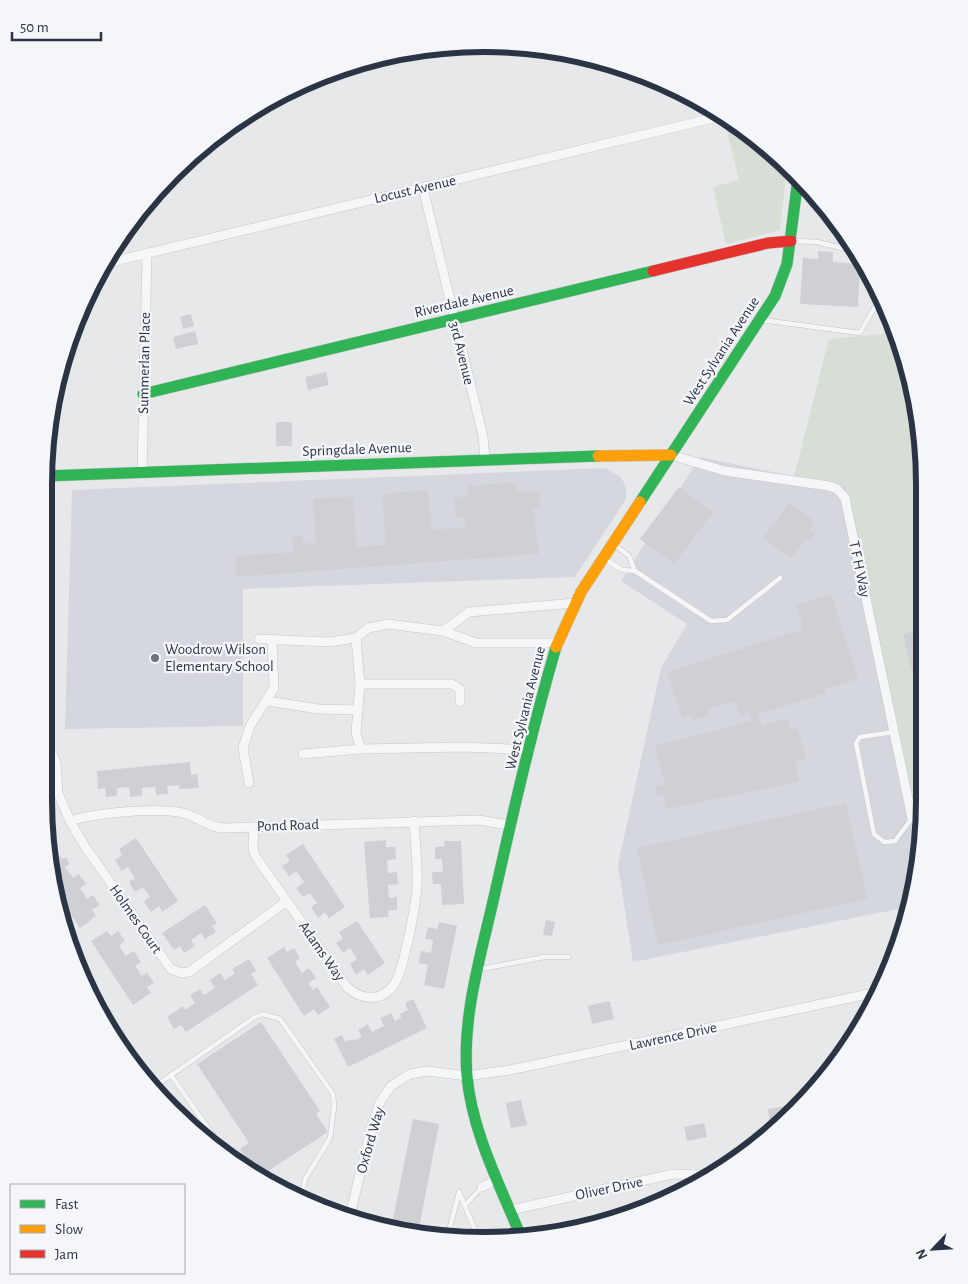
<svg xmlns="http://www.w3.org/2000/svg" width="968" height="1284" font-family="'Alegreya Sans',sans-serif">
<rect width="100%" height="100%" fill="#e6e8ea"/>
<g fill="#d4d7dd">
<polygon points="700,457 846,487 922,836 908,907 633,962 618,865 661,668 687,624 621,581"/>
<polygon points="605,468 621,477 626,487 626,499 575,577 243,589 243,726 65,729 72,490"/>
</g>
<g fill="#d6ded6">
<polygon points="735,125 774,153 787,167 780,230 726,244 713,187 739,180 726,127"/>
<polygon points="889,313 920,426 922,836 846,488 794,477 829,339 884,334"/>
</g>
<g fill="#ced0d3">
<polygon points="818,251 833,252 833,262 860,264 858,307 800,304 803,258 818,259"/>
<polygon points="191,314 194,326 183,329 180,317"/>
<polygon points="195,331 198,344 176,349 173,337"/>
<polygon points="326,372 329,385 308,390 305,377"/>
<rect x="276" y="422" width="16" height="24"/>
<polygon points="516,482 517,492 539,491 540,507 533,508 539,554 236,577 235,556 293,552 292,536 303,535 303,544 316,542 313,499 353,496 357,547 386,545 382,494 428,490 431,530 466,527 465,518 456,518 454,497 468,496 467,486"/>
<polygon points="679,487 713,512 674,564 640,539"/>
<polygon points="789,503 815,522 809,530 815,534 809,542 805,539 791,558 763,538"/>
<polygon points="831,594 858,679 825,689 826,693 758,714 762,726 787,718 791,730 797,728 807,758 796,762 799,782 667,809 664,795 658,796 655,787 665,784 655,746 752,721 749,712 740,715 735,701 708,709 710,715 692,720 691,715 682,718 667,672 804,629 796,605"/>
<polygon points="922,629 922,685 916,687 903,634"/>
<polygon points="190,762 191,775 197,774 199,788 179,789 179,785 167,786 168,794 156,795 155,787 142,788 142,796 130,797 129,787 117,788 117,796 106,797 105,788 98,789 97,771"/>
<polygon points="846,803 867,899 658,945 637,848"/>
<polygon points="136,838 178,901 162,912 159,906 151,912 144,901 150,897 143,887 135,892 129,882 135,878 128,867 122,871 115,860 122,855 119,849"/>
<polygon points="386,840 386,847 395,847 396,859 387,860 388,873 397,872 398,884 388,885 389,898 397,897 397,910 388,910 389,917 370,918 364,842"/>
<polygon points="49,841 62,859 66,857 70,864 65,867 73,878 79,874 86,884 80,888 87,899 93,895 100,905 92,910 96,916 80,928 56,893"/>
<polygon points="444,841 461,841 464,904 442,905 441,884 433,884 432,872 443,872 442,859 435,859 435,847 445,846"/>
<polygon points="303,844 345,907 329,918 325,912 318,918 311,907 317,903 310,893 303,897 296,888 304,882 296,871 289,876 282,866 290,861 286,855"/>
<polygon points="205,905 217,923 212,926 216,932 205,939 201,933 191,940 195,946 184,953 180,946 174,950 162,933"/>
<polygon points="546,920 555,922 552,936 543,935"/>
<polygon points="357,921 385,963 368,975 364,969 356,975 350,964 357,959 350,948 343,953 336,943 343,939 339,932"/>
<polygon points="439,922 457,926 444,989 424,985 428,965 419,963 421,951 431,953 433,940 425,939 428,927 437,929"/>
<polygon points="107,931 111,936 118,931 125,941 119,946 126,956 134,951 141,962 135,966 142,976 147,972 154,983 147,987 151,993 133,1005 91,941"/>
<polygon points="284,947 287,952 294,948 300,958 295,962 302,973 309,968 316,978 308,983 313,990 317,987 330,1007 318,1015 314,1009 304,1016 267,958"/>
<polygon points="249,959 256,971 251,974 258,985 186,1032 181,1025 174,1029 167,1017 183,1006 185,1010 195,1003 190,995 200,989 204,995 215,988 210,980 220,973 225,980 235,973 232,969"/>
<polygon points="413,999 427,1028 348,1067 334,1039 342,1035 345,1042 352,1039 353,1041 362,1037 358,1030 368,1024 372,1032 384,1026 380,1018 391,1013 395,1021 401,1018 400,1014 408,1010 405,1003"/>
<polygon points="610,1001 614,1019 592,1024 588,1006"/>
<polygon points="261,1022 320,1111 316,1114 328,1132 262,1175 252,1168 240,1149 249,1143 197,1064"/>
<polygon points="125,1041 143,1069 141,1070 121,1043"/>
<polygon points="521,1100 527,1125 511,1128 506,1103"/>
<polygon points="793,1105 794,1110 782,1122 770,1123 768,1109"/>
<polygon points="413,1119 439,1124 418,1233 391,1229"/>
<polygon points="704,1123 707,1137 687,1141 684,1127"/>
</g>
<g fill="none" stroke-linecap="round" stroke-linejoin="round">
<defs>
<g id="lane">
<polyline points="794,241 817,242 854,251"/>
<polyline points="762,320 860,333 877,303 877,292"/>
<polyline points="605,559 622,570 635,571 629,556 615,545"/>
<polyline points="635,571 711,621 727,620 780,578"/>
<polyline points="894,732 860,737 856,743 874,834 884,842 895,841 912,818"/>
<polyline points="481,969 544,957 569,957"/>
<polyline points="171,1075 220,1145"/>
<polyline points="154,1087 255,1017 263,1014 280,1019 333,1094 334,1107 330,1138 305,1179 301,1199"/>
<polyline points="466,1204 482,1187"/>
<polyline points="448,1235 459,1192 478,1237"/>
</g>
<g id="street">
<polyline points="423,188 483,436 485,459"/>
<polyline points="107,263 722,116"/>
<polyline points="671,455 725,471 829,486 837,489 845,498 912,818"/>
<polyline points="142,473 147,253"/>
<polyline points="443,631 469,612 575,603"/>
<polyline points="259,639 329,642 356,638"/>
<polyline points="360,684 452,684 460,689 460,702"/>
<polyline points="268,701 318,709 358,710"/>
<polyline points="44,745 52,753 56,762 58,793 70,821 84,845 171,969 181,973 189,972 287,901"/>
<polyline points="361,749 356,733 360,684 356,638 368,628 388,624 443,631 476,643 557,643"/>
<polyline points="303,754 361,749 463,747 530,750"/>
<polyline points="249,783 243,748 250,726 274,688 272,640"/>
<path d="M70,821C95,813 151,808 178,812C195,814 207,828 225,828L478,820L510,825"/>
<path d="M254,827L253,849L256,857L347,987C362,1001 383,1002 395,983C404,968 416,905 417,886C418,865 415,842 414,821"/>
<polyline points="482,1187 496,1180"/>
<polyline points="511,1210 673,1174 708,1175"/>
<polyline points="350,1215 372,1125 380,1102 391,1086 410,1074 427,1071 467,1076 510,1070 878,992"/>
</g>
<g id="fast">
<polyline points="143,394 653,271"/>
<polyline points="45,476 598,456"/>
<polyline points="640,502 775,296 787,264 798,179"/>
<path d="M521,1237C500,1185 472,1132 467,1076C462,1016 481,955 494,897C513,813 532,729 556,647"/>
</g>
<g id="slow">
<polyline points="598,456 671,455"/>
<polyline points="556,647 581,592 640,502"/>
</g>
<polyline id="jam" points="653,271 768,243 791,241"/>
</defs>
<use href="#lane" stroke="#c4c6c8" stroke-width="5.5"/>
<use href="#street" stroke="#c4c6c8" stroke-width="10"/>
<use href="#fast" stroke="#c4c6c8" stroke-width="12"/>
<use href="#slow" stroke="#c4c6c8" stroke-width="12"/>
<use href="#jam" stroke="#c4c6c8" stroke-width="12"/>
<use href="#lane" stroke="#f5f6f7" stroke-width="4.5"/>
<use href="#street" stroke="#f5f6f7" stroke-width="9"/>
<use href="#fast" stroke="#30b455" stroke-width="11"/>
<use href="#slow" stroke="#ff9f0a" stroke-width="11"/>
<use href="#jam" stroke="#e5322d" stroke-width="11"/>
</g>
<circle fill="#6c737f" stroke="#f4f6f9" stroke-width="2" cx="155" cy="658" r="5"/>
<g text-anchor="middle" stroke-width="4.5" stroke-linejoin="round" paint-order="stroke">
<g font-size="15" fill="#2b3445" stroke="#f4f6f9">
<text transform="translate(415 189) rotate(-13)" y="5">Locust Avenue</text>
<text transform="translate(464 301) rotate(-13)" y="5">Riverdale Avenue</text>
<text transform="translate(721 351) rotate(-57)" y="5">West Sylvania Avenue</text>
<text transform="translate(462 353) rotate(76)" y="5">3rd Avenue</text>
<text transform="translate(144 363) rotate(-89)" y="5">Summerlan Place</text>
<text transform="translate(357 449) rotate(-2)" y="5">Springdale Avenue</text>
<text transform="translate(860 569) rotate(78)" y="5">T F H Way</text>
<text transform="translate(525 708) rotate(-76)" y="5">West Sylvania Avenue</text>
<text transform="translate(288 825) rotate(-2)" y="5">Pond Road</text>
<text transform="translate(136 919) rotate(55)" y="5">Holmes Court</text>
<text transform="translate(322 951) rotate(55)" y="5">Adams Way</text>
<text transform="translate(673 1036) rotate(-12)" y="5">Lawrence Drive</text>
<text transform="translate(370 1140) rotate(-74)" y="5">Oxford Way</text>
<text transform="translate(609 1188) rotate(-12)" y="5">Oliver Drive</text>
</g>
<g font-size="15" fill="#2b3445" stroke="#f4f6f9" text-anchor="start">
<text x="165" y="654">Woodrow Wilson<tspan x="165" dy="17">Elementary School</tspan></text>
</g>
</g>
<path d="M0 0H968V1284H0ZM484 52H484A432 432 0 0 1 916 484V800A432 432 0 0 1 484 1232H484A432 432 0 0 1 52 800V484A432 432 0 0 1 484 52Z" fill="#f4f6f9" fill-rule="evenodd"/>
<path fill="none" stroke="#2b3445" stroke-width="6" d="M484 52H484A432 432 0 0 1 916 484V800A432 432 0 0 1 484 1232H484A432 432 0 0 1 52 800V484A432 432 0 0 1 484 52Z"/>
<rect x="10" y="1184" width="175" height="90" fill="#f4f6f9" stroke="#a4a8b1"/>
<rect x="20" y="1200" width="25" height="8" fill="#30b455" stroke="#a4a8b1"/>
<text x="55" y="1209" font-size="15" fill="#2b3445">Fast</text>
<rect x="20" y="1225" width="25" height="8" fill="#ff9f0a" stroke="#a4a8b1"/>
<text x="55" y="1234" font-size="15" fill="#2b3445">Slow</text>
<rect x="20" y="1250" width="25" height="8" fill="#e5322d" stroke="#a4a8b1"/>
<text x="55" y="1259" font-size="15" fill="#2b3445">Jam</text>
<g transform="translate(933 1249) rotate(245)" stroke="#f4f6f9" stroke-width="4" paint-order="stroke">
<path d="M0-4L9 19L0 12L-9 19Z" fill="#2b3445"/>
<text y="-8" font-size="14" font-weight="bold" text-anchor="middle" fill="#2b3445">N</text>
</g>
<path d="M12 32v8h89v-8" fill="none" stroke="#2b3445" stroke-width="2.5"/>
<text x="20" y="32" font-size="15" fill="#2b3445" stroke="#f4f6f9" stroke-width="4" paint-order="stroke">50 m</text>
</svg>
